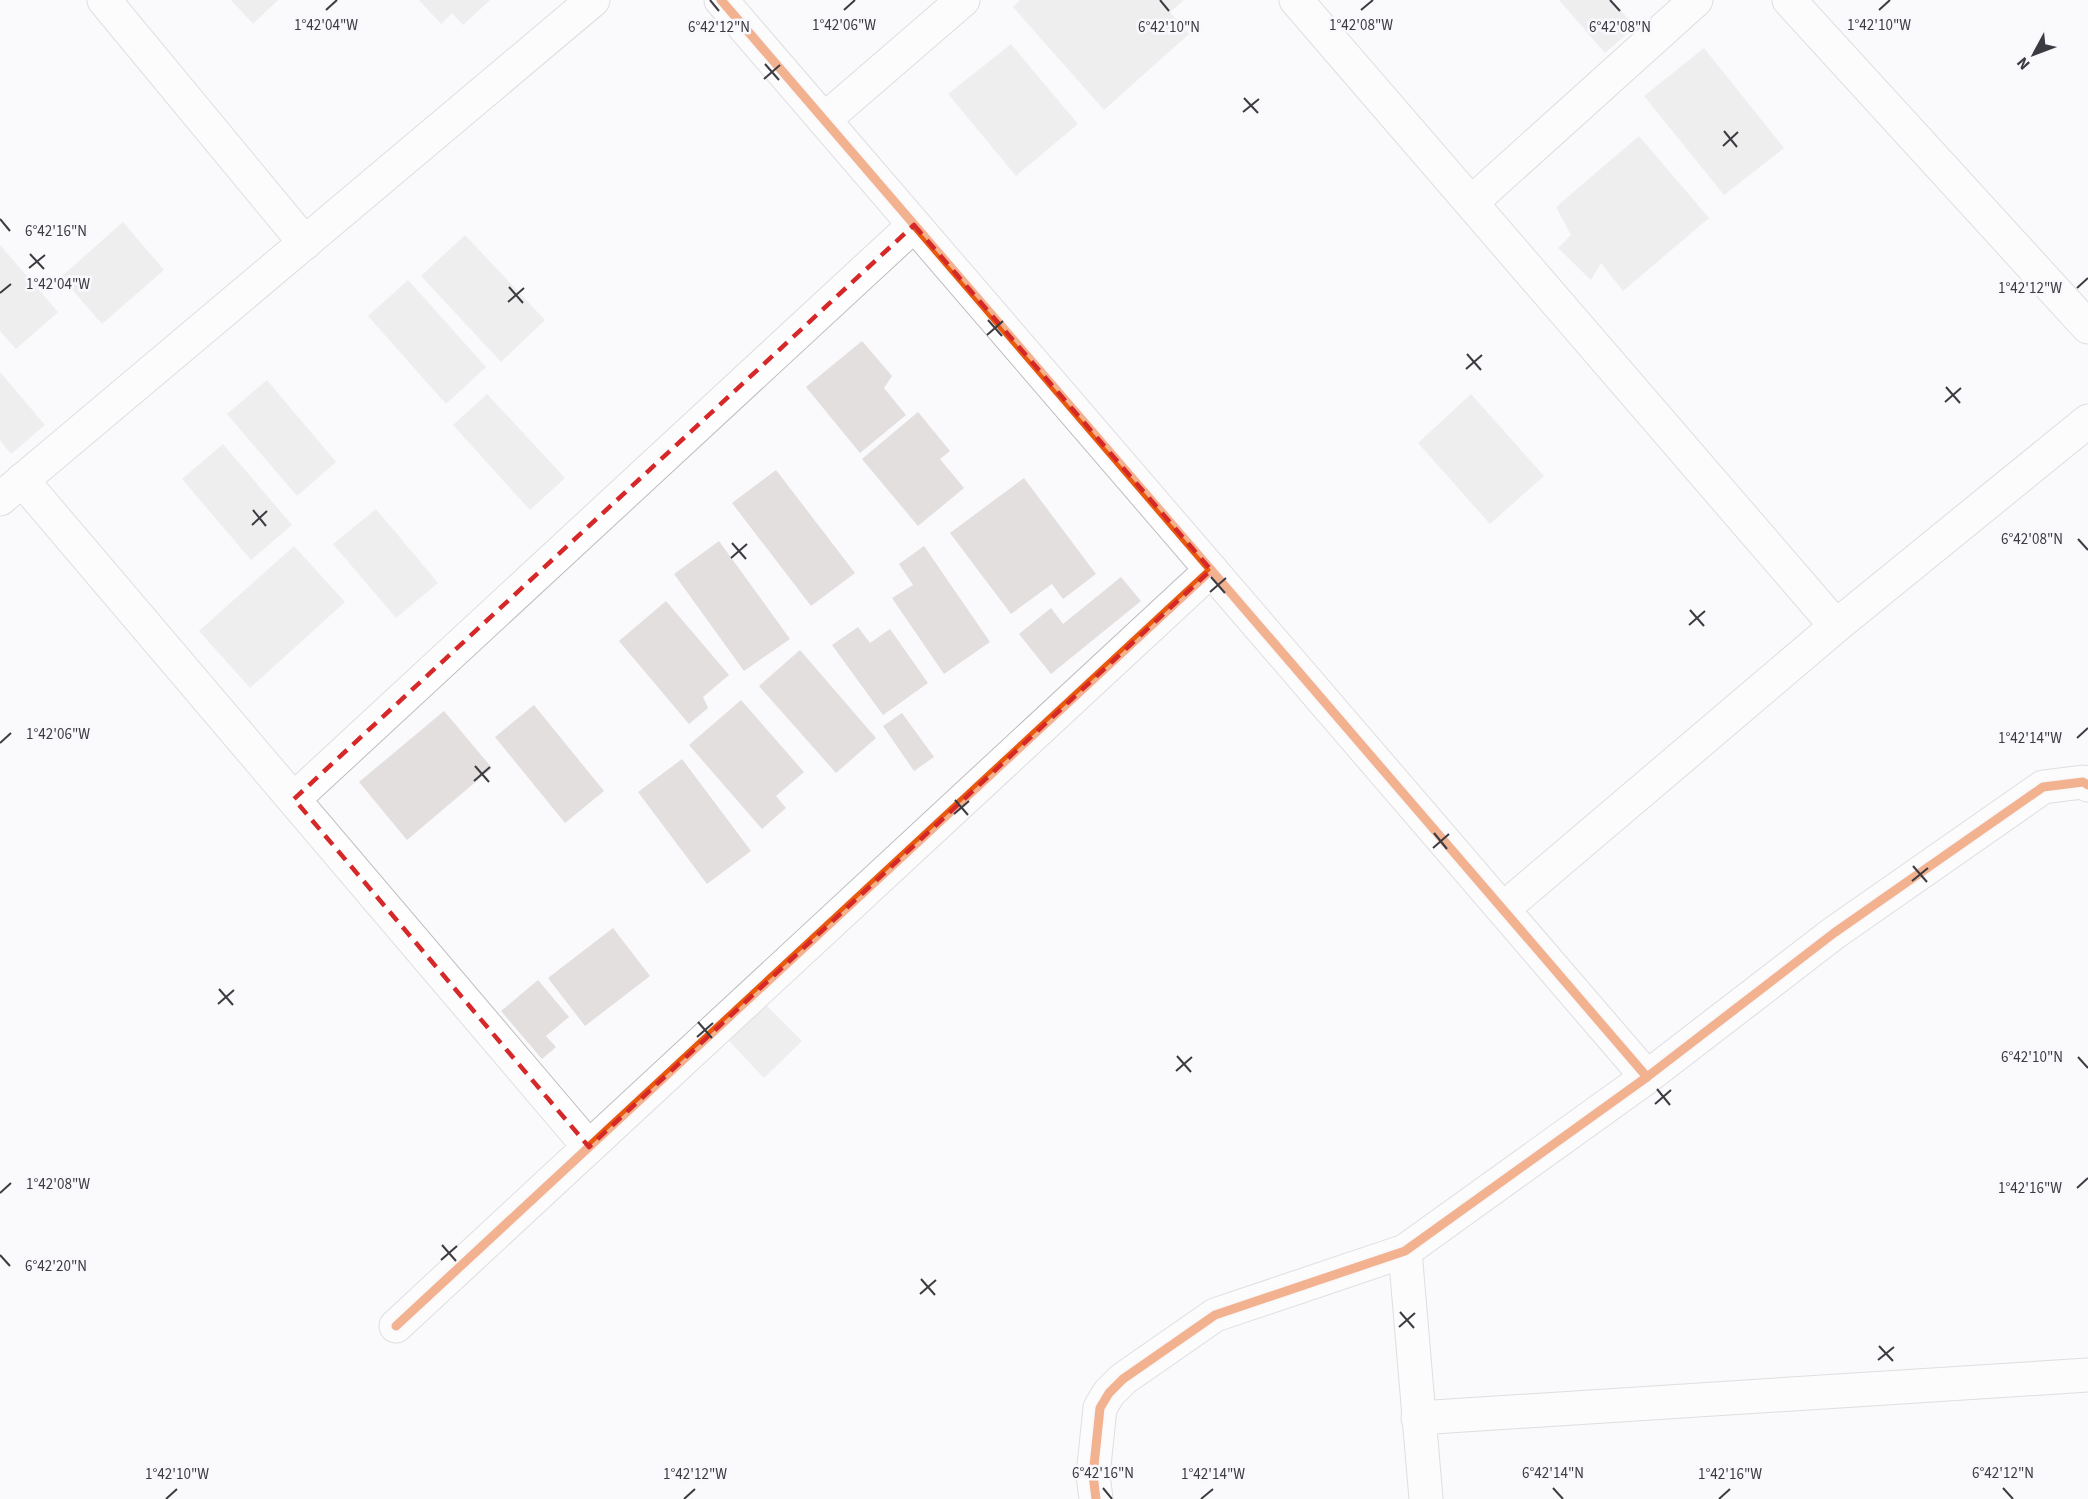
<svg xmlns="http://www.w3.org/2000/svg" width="2088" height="1499" font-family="'Source Sans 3',sans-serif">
<rect width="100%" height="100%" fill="#faf9fb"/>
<g fill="#e3dfdf">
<polygon points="231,0 278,0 253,24"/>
<polygon points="419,0 490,0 463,25 452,13 441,24"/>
<polygon points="1020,0 1184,0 1170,12 1189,34 1104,110 1013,7"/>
<polygon points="1559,0 1612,0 1635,27 1605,53"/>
<polygon points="1011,44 1078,124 1016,176 948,94"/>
<polygon points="1704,48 1784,148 1724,195 1644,96"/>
<polygon points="1639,136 1709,218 1623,291 1601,263 1591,280 1558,248 1571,235 1556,207"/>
<polygon points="123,222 164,270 102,324 61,277"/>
<polygon points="465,235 545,320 501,362 421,276"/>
<polygon points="0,245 58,312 16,349 0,331"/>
<polygon points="408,280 486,367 446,404 368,316"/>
<polygon points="862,341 892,376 884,388 906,415 860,453 806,387"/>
<polygon points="0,372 45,425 11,454 0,440"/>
<polygon points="267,380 336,462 297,496 227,414"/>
<polygon points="487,394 565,478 530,510 453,425"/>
<polygon points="1471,394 1544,476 1490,524 1418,443"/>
<polygon points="918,412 950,451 940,459 964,488 918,526 862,459"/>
<polygon points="223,444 292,525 251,560 182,479"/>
<polygon points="776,470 855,573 811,606 732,503"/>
<polygon points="1024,478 1096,574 1063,599 1052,584 1011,614 950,533"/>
<polygon points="376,509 438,583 396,618 333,544"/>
<polygon points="719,541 790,639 744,671 674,574"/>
<polygon points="294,546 345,602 250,688 199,631"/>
<polygon points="924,546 990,642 944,674 892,598 913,585 899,564"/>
<polygon points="1121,577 1141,601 1051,674 1019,634 1051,608 1063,624"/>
<polygon points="666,601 729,675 703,697 708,708 689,724 619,641"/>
<polygon points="858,627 870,643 890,629 928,683 883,715 832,645"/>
<polygon points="800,650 876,738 836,773 759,686"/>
<polygon points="741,700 804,772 776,796 786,808 762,829 689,745"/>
<polygon points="534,705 604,791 565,823 495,737"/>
<polygon points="444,711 492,768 407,840 359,782"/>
<polygon points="902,713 934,757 914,771 883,726"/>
<polygon points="682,759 751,851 707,884 638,792"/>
<polygon points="613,928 650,976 585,1026 548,978"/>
<polygon points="538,980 569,1017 546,1036 556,1047 542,1059 501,1011"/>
<polygon points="766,1005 802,1041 764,1078 729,1041"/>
</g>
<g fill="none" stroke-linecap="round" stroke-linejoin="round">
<defs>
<g id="minor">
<polyline points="104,0 305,243"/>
<polyline points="721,0 1647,1077"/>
<polyline points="1296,0 1836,626"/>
<polyline points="1789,0 2088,327"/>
<polyline points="824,120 963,0"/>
<polyline points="1472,202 1696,0"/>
<polyline points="22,480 589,1147"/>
<polyline points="0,499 593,0"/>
<polyline points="294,799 914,225"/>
<polyline points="1503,909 1836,626 2088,421"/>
<polyline points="1405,1251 1426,1499"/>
<polyline points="396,1326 1211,570"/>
<polyline points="1418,1418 2088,1375"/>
<polyline points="1096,1499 1093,1475 1100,1408 1109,1393 1123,1379 1215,1315 1405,1251 1647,1077 1834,933 2043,787 2083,782 2088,785"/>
</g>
</defs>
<use href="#minor" stroke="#bebcc1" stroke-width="35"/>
<use href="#minor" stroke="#fefefe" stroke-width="33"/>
<defs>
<g id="cycleway">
<polyline points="721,0 1647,1077"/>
<polyline points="396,1326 1211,570"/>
<polyline points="1096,1499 1093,1475 1100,1408 1109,1393 1123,1379 1215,1315 1405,1251 1647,1077 1834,933 2043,787 2083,782 2088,785"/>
</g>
</defs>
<use href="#cycleway" stroke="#f9f8fc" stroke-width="13"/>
<use href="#cycleway" stroke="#e8590c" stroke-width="9"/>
</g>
<path d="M0 0H2088V1499H0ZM914,225L1211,570L589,1147L294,799Z" fill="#faf9fb" fill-opacity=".55" fill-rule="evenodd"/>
<path fill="none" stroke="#d62828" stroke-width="4.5" stroke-dasharray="12 8" stroke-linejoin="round" d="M914,225L1211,570L589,1147L294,799Z"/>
<path fill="none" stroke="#3b3b41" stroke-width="2" d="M710,0L719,11M1160,0L1169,11M1610,0L1620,11M326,10L337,0M844,10L855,0M1361,10L1373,0M1879,10L1890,0M765,64L779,80M764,79L780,65M1244,98L1258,113M1243,112L1259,99M1724,131L1737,147M1723,146L1738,132M0,219L10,231M30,254L44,269M29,268L45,255M509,287L523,303M2077,288L2088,278M0,293L11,284M508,302L524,288M988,320L1002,336M987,335L1003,321M1467,354L1481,370M1466,369L1482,355M1946,387L1960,403M1945,402L1961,388M253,510L266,526M252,525L267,511M2078,539L2088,550M732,543L746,559M731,558L747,544M1211,577L1225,593M1210,592L1226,578M1690,610L1704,626M1689,625L1705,611M2077,738L2088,728M0,743L11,733M475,766L489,782M474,781L490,767M955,800L968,815M954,814L969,801M1434,833L1447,849M1433,848L1449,834M1913,866L1927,882M1912,881L1928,868M219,989L233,1005M218,1004L234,990M698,1022L712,1038M697,1037L713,1023M1177,1056L1191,1072M2078,1057L2088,1068M1176,1071L1192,1057M1657,1089L1670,1105M1655,1104L1671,1090M2077,1188L2088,1178M0,1193L11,1183M442,1245L456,1261M0,1255L10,1266M441,1260L457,1246M921,1279L935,1295M920,1294L936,1280M1400,1312L1414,1328M1399,1327L1415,1313M1879,1346L1893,1361M1878,1360L1894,1347M1103,1488L1112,1499M1553,1488L1563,1499M2003,1488L2013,1499M166,1499L177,1489M684,1499L695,1489M1201,1499L1213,1489M1719,1499L1730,1489"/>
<g font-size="15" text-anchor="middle" fill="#3b3b41" stroke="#f9f8fc" stroke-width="5" stroke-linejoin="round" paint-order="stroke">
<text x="326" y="30">1°42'04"W</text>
<text x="844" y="30">1°42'06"W</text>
<text x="1361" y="30">1°42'08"W</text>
<text x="1879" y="30">1°42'10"W</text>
<text x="719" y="32">6°42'12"N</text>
<text x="1169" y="32">6°42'10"N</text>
<text x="1620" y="32">6°42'08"N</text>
<text x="56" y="236">6°42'16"N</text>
<text x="58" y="289">1°42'04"W</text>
<text x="2030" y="293">1°42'12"W</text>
<text x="2032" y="544">6°42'08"N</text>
<text x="58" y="739">1°42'06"W</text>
<text x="2030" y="743">1°42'14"W</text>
<text x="2032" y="1062">6°42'10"N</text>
<text x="58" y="1189">1°42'08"W</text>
<text x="2030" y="1193">1°42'16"W</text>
<text x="56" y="1271">6°42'20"N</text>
<text x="1103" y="1478">6°42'16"N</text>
<text x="1553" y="1478">6°42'14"N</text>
<text x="2003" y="1478">6°42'12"N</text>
<text x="177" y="1479">1°42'10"W</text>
<text x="695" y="1479">1°42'12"W</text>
<text x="1213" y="1479">1°42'14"W</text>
<text x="1730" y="1479">1°42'16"W</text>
</g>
<g transform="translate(2034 54) rotate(229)" stroke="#f9f8fc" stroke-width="4.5" paint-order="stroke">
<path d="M0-4.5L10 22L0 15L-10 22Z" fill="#3b3b41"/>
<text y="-9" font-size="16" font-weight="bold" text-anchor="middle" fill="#3b3b41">N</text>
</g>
</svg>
